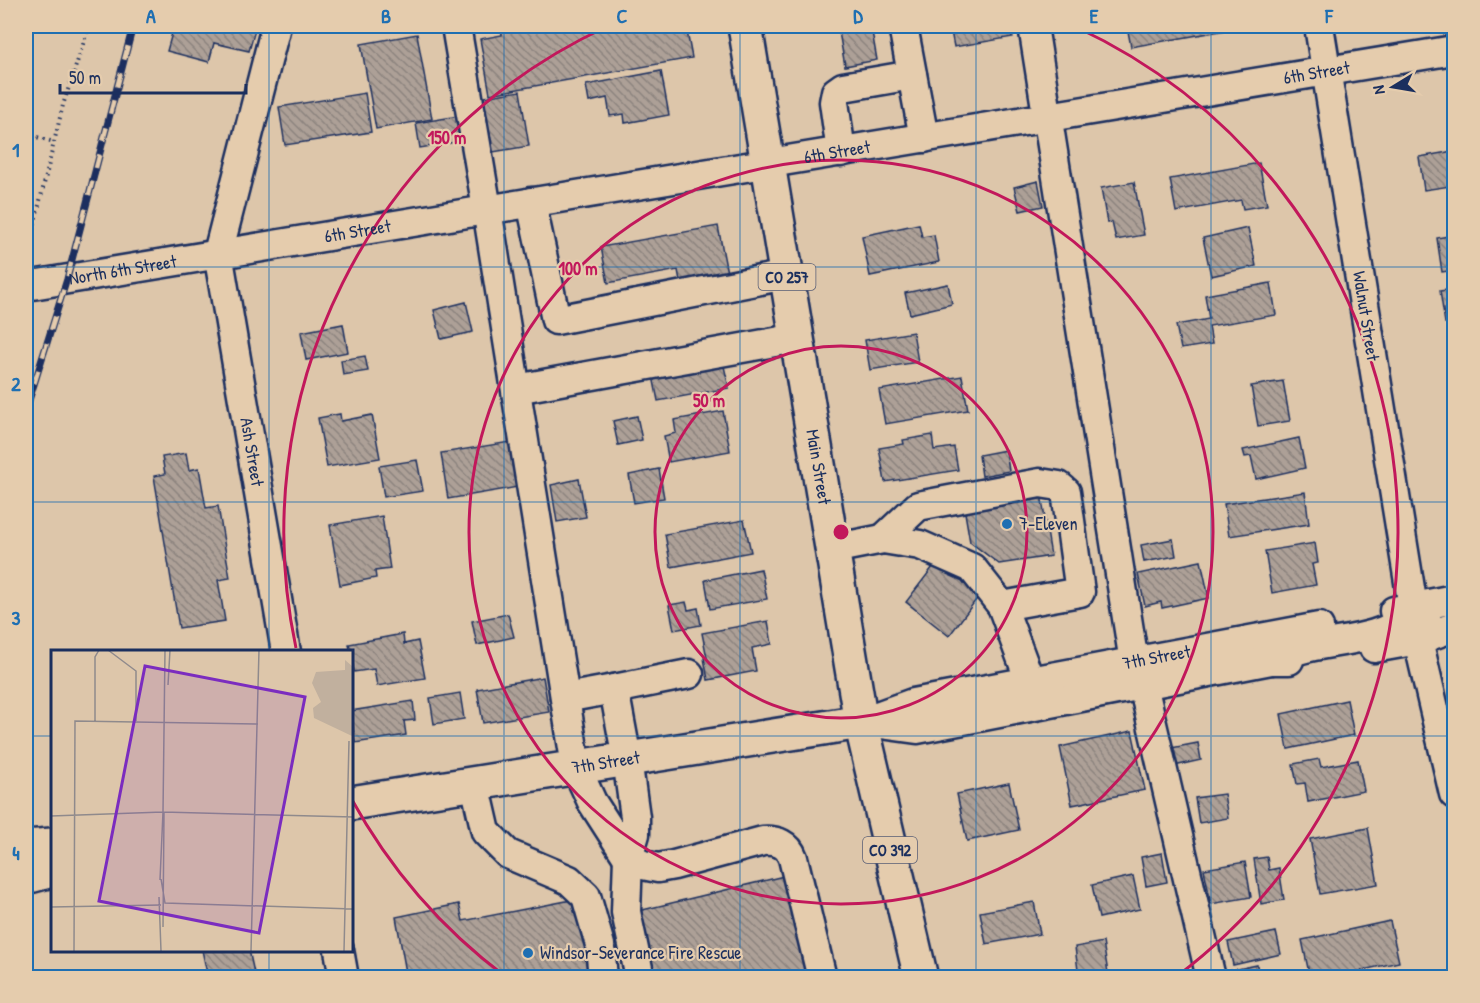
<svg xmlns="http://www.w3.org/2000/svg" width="1480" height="1003" font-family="'Patrick Hand',sans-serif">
<defs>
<pattern id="building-back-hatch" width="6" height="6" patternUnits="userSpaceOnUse" patternTransform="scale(1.5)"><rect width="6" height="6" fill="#ada097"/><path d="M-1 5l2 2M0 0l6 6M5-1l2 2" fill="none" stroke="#8c837e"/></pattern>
</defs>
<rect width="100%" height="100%" fill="#ddc6aa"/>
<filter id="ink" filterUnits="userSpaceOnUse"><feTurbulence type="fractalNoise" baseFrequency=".0167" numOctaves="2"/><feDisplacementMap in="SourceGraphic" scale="12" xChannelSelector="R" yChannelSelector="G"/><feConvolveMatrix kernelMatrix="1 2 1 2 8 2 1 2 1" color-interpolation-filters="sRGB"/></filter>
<g filter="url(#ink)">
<g fill="url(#building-back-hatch)" stroke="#1b2f5e" stroke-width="1.5">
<polygon points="174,26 256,26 249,51 214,43 209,62 167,51"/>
<polygon points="501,26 686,26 692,58 490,94 480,39 502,35"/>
<polygon points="838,26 871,26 877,60 845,66"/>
<polygon points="950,26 1011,26 1013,37 954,47"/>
<polygon points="1127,26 1237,26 1237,28 1131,47"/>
<polygon points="417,34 432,119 376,129 361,44"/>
<polygon points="661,71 669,115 625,123 624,114 610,116 607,98 589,102 586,85"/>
<polygon points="520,91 529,146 487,153 478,98"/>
<polygon points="365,93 371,132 285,145 279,107"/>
<polygon points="458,116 463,141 420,148 416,123"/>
<polygon points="1454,151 1454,198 1452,199 1450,186 1424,190 1419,157"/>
<polygon points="1259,163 1267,205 1243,209 1241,200 1176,212 1170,179"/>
<polygon points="1038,181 1043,206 1020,211 1014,187"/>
<polygon points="1134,182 1144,235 1116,240 1112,222 1107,223 1101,188"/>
<polygon points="919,224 922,237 934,235 939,262 870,276 862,236"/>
<polygon points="718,226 727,273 680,281 678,270 608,283 601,247"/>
<polygon points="1248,228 1256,266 1211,276 1203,238"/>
<polygon points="1454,235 1454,270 1442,272 1437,238"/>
<polygon points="1271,283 1276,315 1209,326 1212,344 1181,349 1176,325 1209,319 1205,295"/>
<polygon points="948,284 952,304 910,314 905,293"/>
<polygon points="1454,289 1454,321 1445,323 1440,291"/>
<polygon points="466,302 473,332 441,339 434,310"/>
<polygon points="343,324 348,352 306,360 301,332"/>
<polygon points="913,332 918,362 870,370 865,340"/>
<polygon points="365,356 368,371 343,375 341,360"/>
<polygon points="723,362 729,388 658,401 652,371"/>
<polygon points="962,376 968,410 885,424 879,390"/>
<polygon points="1283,381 1290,421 1258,426 1251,386"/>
<polygon points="723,411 730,451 669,462 664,436 676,433 674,420"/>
<polygon points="340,414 341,421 372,415 380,458 327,467 318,418"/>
<polygon points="637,416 642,440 618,445 613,421"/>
<polygon points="932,435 934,450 954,447 958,470 885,482 879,448 904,444 903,440"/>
<polygon points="1299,438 1305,468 1256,479 1251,456 1245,457 1243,450"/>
<polygon points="510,442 518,487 448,499 441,453"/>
<polygon points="1006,450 1009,471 982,476 979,455"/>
<polygon points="186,453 189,470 199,468 206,508 218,506 230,578 218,580 225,621 179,628 154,476 165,474 162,457"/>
<polygon points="417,460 423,491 384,497 379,466"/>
<polygon points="659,469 664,498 634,503 629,475"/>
<polygon points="579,479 586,517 557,522 551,485"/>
<polygon points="1305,492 1309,524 1229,536 1224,504"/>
<polygon points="1041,494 1051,556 999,564 970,542 964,507"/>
<polygon points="382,516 390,569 375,571 376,578 340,585 330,525"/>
<polygon points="744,520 751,552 671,567 665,534"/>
<polygon points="1173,539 1176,556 1144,562 1141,545"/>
<polygon points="1315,543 1318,563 1312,564 1316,585 1272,593 1265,551"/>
<polygon points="939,559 982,592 949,636 906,602"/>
<polygon points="1201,561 1209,598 1162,608 1161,602 1145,606 1138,574"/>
<polygon points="761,569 767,599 710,609 705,580"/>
<polygon points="686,602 688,610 698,608 701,625 674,630 669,605"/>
<polygon points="508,614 514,637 477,645 472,621"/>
<polygon points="768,621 772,644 752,648 756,671 708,680 704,658 707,658 702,633"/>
<polygon points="403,634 404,644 418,641 425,678 377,686 374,669 354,672 349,644"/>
<polygon points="543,677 549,712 483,723 477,689"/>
<polygon points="460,693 464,719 434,724 430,698"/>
<polygon points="1347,700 1354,735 1288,749 1281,714"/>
<polygon points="413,701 415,720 404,721 406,735 355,743 351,711"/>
<polygon points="1132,731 1145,790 1072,805 1060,747"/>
<polygon points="1198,743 1201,760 1174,766 1171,748"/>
<polygon points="1319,759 1321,767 1358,760 1364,791 1308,802 1305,783 1297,784 1293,764"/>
<polygon points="1009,783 1019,830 967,841 957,794"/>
<polygon points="1224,794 1228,818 1199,823 1195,798"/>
<polygon points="1368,828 1378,884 1320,894 1310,839"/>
<polygon points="1162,853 1167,882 1146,886 1141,857"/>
<polygon points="1267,857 1269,870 1279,868 1284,900 1261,904 1254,859"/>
<polygon points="1245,862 1251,897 1211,904 1204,869"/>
<polygon points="784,876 808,978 649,978 634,912"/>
<polygon points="1133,876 1140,909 1099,918 1092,885"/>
<polygon points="577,899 594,978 407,978 396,917 459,904 463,921"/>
<polygon points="1034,902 1040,934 986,944 980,912"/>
<polygon points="1390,921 1399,962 1327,978 1310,978 1302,940"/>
<polygon points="1276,932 1281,954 1233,965 1228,942"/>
<polygon points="1103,942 1108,973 1079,978 1075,947"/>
<polygon points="202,950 249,950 254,973 235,978 208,978"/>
<polygon points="1257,965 1259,978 1229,978 1228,971"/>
</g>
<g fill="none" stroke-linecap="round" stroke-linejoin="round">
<defs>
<g id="minor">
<path id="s1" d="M276,26L218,253L286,652"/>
<path d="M456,26L487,209L576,767L592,802L628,858L643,865L658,868L674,865L763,841C777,840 788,844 793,858L822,978"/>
<polyline points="903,26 924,138"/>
<polyline points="1033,26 1134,662"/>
<polyline points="841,152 834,102 836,92 843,87 912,75"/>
<polyline points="531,202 556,320 786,275"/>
<path id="s2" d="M26,286L1454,50"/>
<polyline points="516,389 797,338"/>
<polyline points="883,539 918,506 1040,483 1059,486 1066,492 1080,592 1002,606"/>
<polyline points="832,549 883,539 920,545 972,568 1002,606 1030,681"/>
<polyline points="1394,611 1454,599"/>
<polyline points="1431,627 1420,634 1418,640 1454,794"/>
<polyline points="1374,648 1418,640 1454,627"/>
<path d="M1271,660C1280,657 1289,652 1298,650C1336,639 1377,642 1410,616L1413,607L1319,26"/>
<polyline points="1143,685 1211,978"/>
<polyline points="565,698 614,689"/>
<path id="s3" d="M861,722L913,703L1319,627"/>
<polyline points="866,722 917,729 1271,660 1289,660"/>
<polyline points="475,784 486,832 508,854 569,880 586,896 600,945 603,978"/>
<polyline points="339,950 344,978"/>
<polyline points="640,978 626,912 628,858 635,834 635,817 627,759 614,689 689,674"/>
</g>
<g id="major">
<path id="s4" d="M745,26L861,722L921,978"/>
<path id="s5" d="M351,803L861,722"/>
<polyline points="26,847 52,845"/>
<polyline points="26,877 52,870"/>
</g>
</defs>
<use href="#minor" stroke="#1b2f5e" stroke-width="33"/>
<use href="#major" stroke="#1b2f5e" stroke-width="38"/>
<g stroke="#1b2f5e" stroke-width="4" stroke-dasharray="1.5 4.5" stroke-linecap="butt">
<polyline points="26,134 54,142"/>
<polyline points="26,259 63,105 89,26"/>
</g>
<use href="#minor" stroke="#e5ccad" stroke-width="28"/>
<use href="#major" stroke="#e5ccad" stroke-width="33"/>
<defs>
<polyline id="rail" points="26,410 67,279 133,26"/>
</defs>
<use href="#rail" stroke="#1b2f5e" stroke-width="7"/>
<use href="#rail" stroke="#e5ccad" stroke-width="4.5" stroke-dasharray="14" stroke-linecap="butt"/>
</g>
</g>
<path fill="none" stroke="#1f6fb2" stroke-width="1.5" stroke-opacity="0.55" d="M269,26V652M504,26V978M740,26V978M976,26V978M1211,26V978M26,267H1454M26,502H1454M26,736H52M351,736H1454M269,950V978"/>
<g fill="none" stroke="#c2185b" stroke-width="3">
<circle cx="841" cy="532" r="186"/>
<circle cx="841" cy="532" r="372"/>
<path d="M506 977A557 557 0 0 1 351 798M296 648A557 557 0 0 1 606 27M1076 27A557 557 0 0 1 1176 977"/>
</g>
<g fill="#1f6fb2" stroke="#e5ccad" stroke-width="2">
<circle cx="1007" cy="524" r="6"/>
<circle cx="528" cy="953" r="6"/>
</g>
<g text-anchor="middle" stroke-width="4.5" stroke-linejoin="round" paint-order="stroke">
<g fill="#e5ccad" stroke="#585e76" stroke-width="1.5">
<rect x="758.5" y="264" width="57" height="26" rx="4.5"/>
<rect x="863" y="837" width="54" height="26" rx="4.5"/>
</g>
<g font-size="16" font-weight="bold" fill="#1b2f5e">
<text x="787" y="283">CO 257</text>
<text x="890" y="856">CO 392</text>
</g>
<g font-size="18" fill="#1b2f5e" stroke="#e5ccad">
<text dy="6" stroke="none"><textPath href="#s2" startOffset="1308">6th Street</textPath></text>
<text dy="6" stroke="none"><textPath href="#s2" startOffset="822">6th Street</textPath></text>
<text dy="6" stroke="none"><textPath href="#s2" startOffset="336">6th Street</textPath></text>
<text dy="6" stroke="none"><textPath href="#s2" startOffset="98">North 6th Street</textPath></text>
<text transform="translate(1366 316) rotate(81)" y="6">Walnut Street</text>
<text dy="6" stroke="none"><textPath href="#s1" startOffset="436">Ash Street</textPath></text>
<text dy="6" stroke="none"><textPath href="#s4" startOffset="447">Main Street</textPath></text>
<text dy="6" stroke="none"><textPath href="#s3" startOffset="303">7th Street</textPath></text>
<text dy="6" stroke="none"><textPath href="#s5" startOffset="258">7th Street</textPath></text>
</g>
<g font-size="18" fill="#1b2f5e" stroke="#e5ccad" text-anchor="start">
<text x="1019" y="530">7-Eleven</text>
<text x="540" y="959">Windsor-Severance Fire Rescue</text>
</g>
</g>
<g transform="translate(51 650)">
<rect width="302" height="302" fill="#ddc6aa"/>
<path d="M294,10L301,16V86L263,68L262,58L270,52L261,33L265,22L294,20Z" fill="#c1b09e"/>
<path fill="none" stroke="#8f8a8c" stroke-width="1.5" d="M57,0L85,21V71M117,35L119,0M44,71V7L48,0M112,162L114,0M0,166L112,162L302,167M110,229L114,253L302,259M109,230L112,162M108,247L110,301M0,257L110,255M112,277L113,162M23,301L24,71L207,74M200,301L208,0M293,301L298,91"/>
<path fill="#7b2cbf" fill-opacity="0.15" stroke="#7b2cbf" stroke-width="3" d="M94,16L254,47L208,283L48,251Z"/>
<rect width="302" height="302" fill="none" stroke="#1b2f5e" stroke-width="3"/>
</g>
<circle cx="841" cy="532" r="9" fill="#c2185b" stroke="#e5ccad" stroke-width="3"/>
<g font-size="18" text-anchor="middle" font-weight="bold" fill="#c2185b" stroke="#e5ccad" stroke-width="4.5" stroke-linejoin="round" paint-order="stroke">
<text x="447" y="144">150 m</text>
<text x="578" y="275">100 m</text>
<text x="709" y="407">50 m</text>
</g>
<rect width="1480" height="1003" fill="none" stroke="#e5ccad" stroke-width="66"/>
<g transform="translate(1393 87) rotate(259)" stroke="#e5ccad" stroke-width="4.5" paint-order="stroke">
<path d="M0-4.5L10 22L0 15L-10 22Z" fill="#1b2f5e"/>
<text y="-9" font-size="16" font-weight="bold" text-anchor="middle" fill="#1b2f5e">N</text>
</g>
<path d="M60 84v9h186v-9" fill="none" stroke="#1b2f5e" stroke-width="3"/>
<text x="69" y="84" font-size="18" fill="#1b2f5e" stroke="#e5ccad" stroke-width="4.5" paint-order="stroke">50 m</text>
<rect x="33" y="33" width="1414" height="937" fill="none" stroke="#1f6fb2" stroke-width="2"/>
<g font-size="20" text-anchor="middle" font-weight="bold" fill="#1f6fb2">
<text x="151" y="23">A</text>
<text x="386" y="23">B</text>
<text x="622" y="23">C</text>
<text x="858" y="23">D</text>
<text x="1094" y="23">E</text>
<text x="1329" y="23">F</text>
<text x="16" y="157">1</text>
<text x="16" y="391">2</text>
<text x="16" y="625">3</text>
<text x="16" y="860">4</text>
</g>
</svg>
